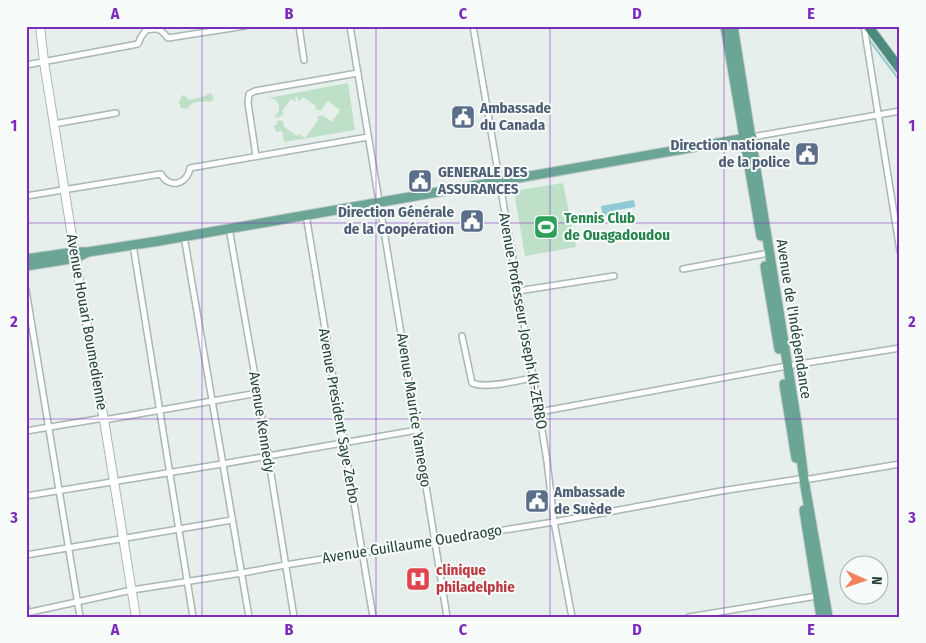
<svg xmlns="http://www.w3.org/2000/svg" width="926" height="643" font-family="'Fira Sans Condensed',sans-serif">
<rect width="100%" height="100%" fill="#e6efeb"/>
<g fill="#bfe0c8">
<path d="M348,83L355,130L284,142L282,131L276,132L274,125H277V121L281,120L284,123L283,126L297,136L299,134L305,138L319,119L317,117L322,115L332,122L340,110L328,101L321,110H317L315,109L316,106L303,97L299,102L297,97H295L296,102L291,99L282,111L284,113L280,117L274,118L279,111C280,103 276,98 268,98Z"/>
<polygon points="210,93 212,94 214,100 208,102 205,101 192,103 187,109 181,108 179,102 182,95 185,96 189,100 205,96"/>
<polygon points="563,183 576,247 525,256 514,191"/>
</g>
<polygon fill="#8ec9d4" points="634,200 635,207 612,211 613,216 603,217 601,206"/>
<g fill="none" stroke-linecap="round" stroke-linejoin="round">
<g stroke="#8ec9d4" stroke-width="2">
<polyline points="859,26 863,31"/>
<polyline points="867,37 900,81"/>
</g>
<defs>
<g id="minor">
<polyline points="299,26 304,60"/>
<polyline points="350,26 417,430 447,617"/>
<polyline points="473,26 539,412 547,461 554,522 572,617"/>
<polyline points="864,26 900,251"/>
<path d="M26,65L138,44L141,37L146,30C158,28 160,28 168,38L245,26"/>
<polyline points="54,124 116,113"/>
<polyline points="752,137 900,111"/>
<polyline points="256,156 248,103 249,94 255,91 358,73"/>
<path d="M26,196L161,174C169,189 187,185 190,168L368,137"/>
<polyline points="306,215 373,617"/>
<polyline points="229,228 258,393 294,617"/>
<polyline points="184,236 249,617"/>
<polyline points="133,245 193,617"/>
<polyline points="683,269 769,253"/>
<polyline points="26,290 80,617"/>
<polyline points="518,291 614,276"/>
<path d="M462,336L472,383C485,389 517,381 532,378"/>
<polyline points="539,412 787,366 900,348"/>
<polyline points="104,420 258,393"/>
<polyline points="26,431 104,418"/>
<polyline points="26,496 222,464 417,430"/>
<polyline points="26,555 232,520"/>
<polyline points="26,607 28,617"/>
<polyline points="26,613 132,590 242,573 285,565 554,522 721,491 799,479 804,480 900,464"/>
<polyline points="689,617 817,596"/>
</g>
<polyline id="secondary" points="40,26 44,62 79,280 104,420 136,617"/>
<g id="primary">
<polyline points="725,26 761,236"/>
<polyline points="733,26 797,424 804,480 828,617"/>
<polyline points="26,259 75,252 88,252 159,241 752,137"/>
<polyline points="26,266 76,258 86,253"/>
<polyline points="765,266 779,349"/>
<polyline points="784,384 796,458"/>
<polyline points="804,510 821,617"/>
</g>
<polyline id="trunk" points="868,26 900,69"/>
</defs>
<use href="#minor" stroke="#a8b8b2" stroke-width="8"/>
<use href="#secondary" stroke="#a4bbb3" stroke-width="10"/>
<use href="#primary" stroke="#c2cac8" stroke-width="11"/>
<use href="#trunk" stroke="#c2cac8" stroke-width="11"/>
<use href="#minor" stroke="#fff" stroke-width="5"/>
<use href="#secondary" stroke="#fff" stroke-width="8"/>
<use href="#primary" stroke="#6aa596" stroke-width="9"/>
<use href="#trunk" stroke="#4c8a7c" stroke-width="9"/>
</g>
<path fill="none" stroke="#7b2cbf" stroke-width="1" stroke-opacity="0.55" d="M202,26V617M376,26V617M550,26V617M724,26V617M26,223H900M26,419H900"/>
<defs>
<symbol id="civic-square" viewBox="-11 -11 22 22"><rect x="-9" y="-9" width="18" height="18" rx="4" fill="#5c6f8a" stroke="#f7fbf9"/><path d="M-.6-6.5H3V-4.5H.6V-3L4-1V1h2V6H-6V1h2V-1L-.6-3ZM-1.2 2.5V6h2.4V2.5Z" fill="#fff"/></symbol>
<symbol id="stadium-square" viewBox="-11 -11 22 22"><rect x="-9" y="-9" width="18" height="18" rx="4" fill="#2e9e5b" stroke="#f7fbf9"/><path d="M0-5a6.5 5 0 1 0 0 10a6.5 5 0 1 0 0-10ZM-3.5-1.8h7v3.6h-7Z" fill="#fff"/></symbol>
<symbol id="hospital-square" viewBox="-11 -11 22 22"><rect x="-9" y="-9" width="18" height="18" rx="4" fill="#e0444e" stroke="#f7fbf9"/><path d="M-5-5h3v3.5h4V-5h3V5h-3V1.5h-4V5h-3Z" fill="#fff"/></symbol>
</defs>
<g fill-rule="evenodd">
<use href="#civic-square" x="449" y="103" width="28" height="28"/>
<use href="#civic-square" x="793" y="140" width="28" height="28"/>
<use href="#civic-square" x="406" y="167" width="28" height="28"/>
<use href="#civic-square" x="458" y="207" width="28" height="28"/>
<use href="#stadium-square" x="532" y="213" width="28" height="28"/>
<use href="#civic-square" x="523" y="487" width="28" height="28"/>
<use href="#hospital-square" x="404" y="565" width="28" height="28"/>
</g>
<g text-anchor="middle" stroke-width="4" stroke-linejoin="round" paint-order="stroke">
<g font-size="15" font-weight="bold" fill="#4e5e75" stroke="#f7fbf9" text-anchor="start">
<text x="480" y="113">Ambassade<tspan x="480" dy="17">du Canada</tspan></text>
<text x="790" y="150" text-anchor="end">Direction nationale<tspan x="790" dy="17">de la police</tspan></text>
<text x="438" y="177">GENERALE DES<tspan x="438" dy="17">ASSURANCES</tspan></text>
<text x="454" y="217" text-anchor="end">Direction Générale<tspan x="454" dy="17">de la Coopération</tspan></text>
<text x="554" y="497">Ambassade<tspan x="554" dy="17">de Suède</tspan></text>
</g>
<g font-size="15" font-weight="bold" fill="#27864d" stroke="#f7fbf9" text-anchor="start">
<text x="564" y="223">Tennis Club<tspan x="564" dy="17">de Ouagadoudou</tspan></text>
</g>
<g font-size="15" fill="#24423a" stroke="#f7fbf9">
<text transform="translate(794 319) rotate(81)" y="5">Avenue de l'Indépendance</text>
<text transform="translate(523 321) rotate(80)" y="5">Avenue Professeur Joseph KI-ZERBO</text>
<text transform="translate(87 322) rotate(80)" y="5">Avenue Houari Boumedienne</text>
<text transform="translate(414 410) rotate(81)" y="5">Avenue Maurice Yameogo</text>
<text transform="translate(339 416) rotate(80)" y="5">Avenue President Saye Zerbo</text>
<text transform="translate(262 422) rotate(81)" y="5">Avenue Kennedy</text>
<text transform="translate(412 544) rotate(-9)" y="5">Avenue Guillaume Ouedraogo</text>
</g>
<g font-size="15" font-weight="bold" fill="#be3a42" stroke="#f7fbf9" text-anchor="start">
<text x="436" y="575">clinique<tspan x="436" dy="17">philadelphie</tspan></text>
</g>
</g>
<rect width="926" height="643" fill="none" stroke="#f7fbf9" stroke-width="55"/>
<g transform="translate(864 580) rotate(93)"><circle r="24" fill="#f7fbf9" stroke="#a3b1ad"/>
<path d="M0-4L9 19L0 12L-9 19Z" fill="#f4845f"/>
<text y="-8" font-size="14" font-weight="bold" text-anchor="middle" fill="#24423a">N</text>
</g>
<rect x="28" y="28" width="870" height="588" fill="none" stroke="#7b2cbf" stroke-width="2"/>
<g font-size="16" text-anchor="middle" font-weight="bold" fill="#7b2cbf">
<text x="115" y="19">A</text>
<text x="289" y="19">B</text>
<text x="463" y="19">C</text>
<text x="637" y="19">D</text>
<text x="811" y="19">E</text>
<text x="14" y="131">1</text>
<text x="912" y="131">1</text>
<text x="14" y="327">2</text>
<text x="912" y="327">2</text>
<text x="14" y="523">3</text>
<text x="912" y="523">3</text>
<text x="115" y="635">A</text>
<text x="289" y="635">B</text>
<text x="463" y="635">C</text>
<text x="637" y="635">D</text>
<text x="811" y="635">E</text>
</g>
</svg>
